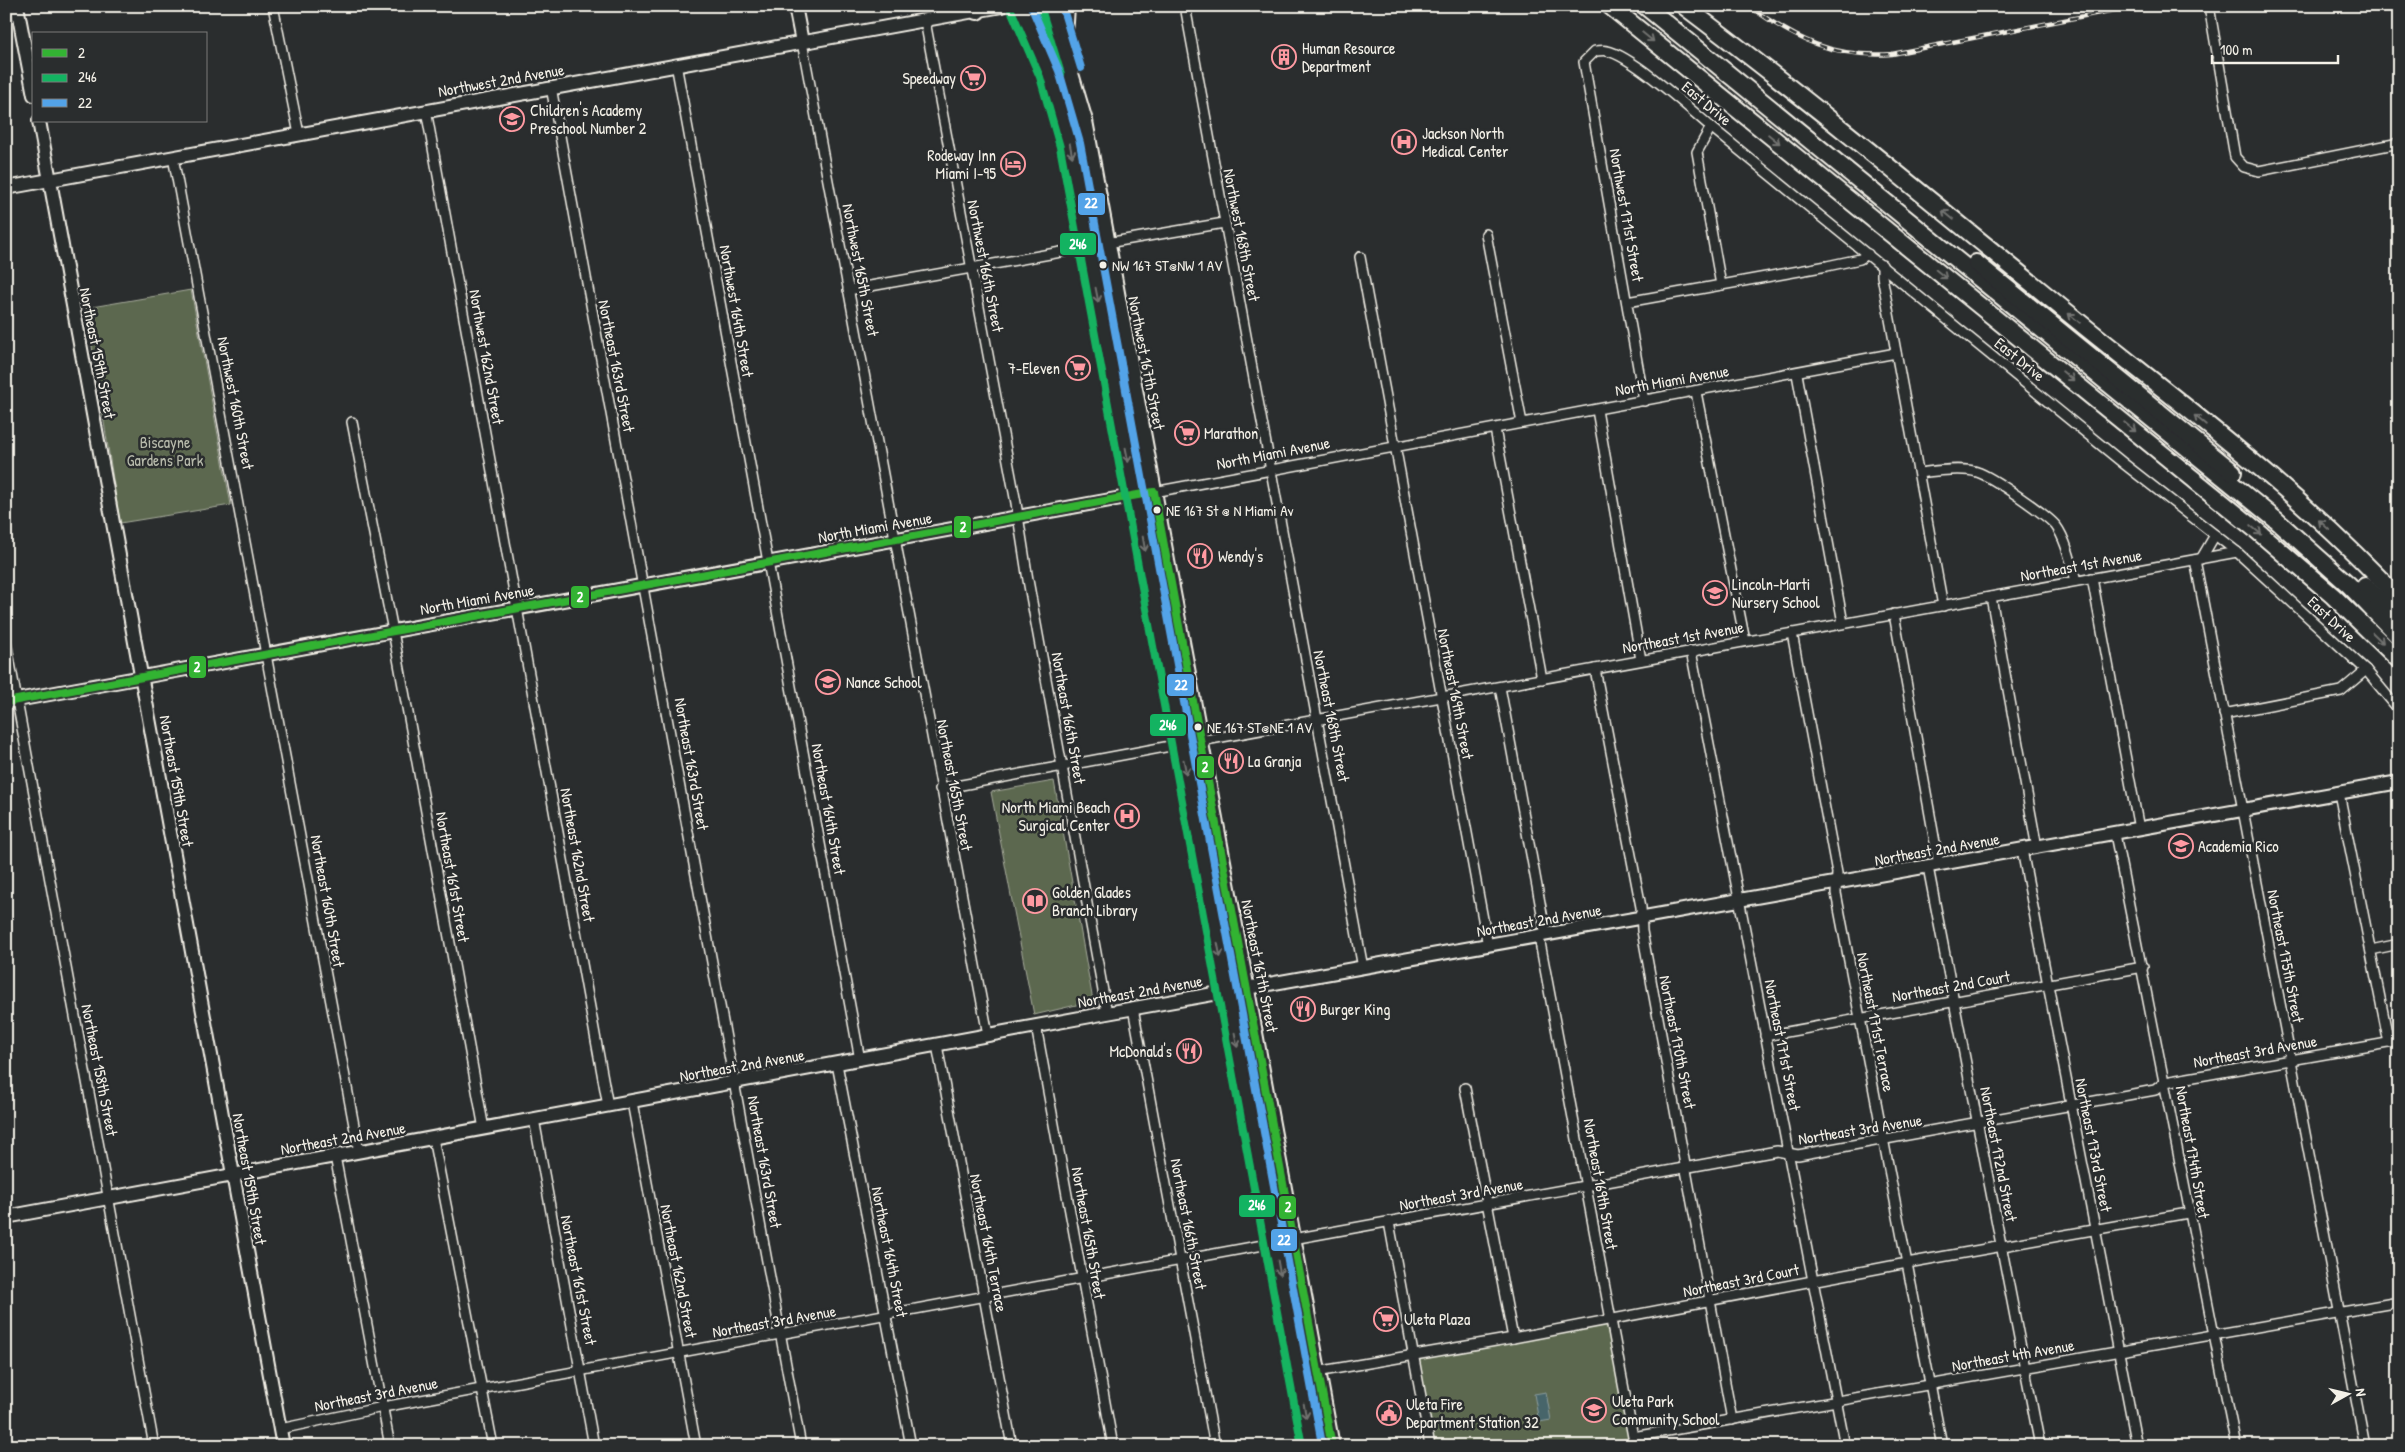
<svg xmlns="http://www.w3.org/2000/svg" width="2405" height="1452" font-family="'Patrick Hand',sans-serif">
<rect width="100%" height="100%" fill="#2a2d2e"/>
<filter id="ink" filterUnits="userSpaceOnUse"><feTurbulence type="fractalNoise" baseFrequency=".02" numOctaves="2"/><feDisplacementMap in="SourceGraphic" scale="10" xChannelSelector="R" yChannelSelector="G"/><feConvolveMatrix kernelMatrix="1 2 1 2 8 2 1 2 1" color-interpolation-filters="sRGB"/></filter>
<g filter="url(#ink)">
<g fill="#5b6850" stroke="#a8ac9c">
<polygon points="191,290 231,505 120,523 86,308"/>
<polygon points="1054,781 1093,1001 1034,1015 991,792"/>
<polygon points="1608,1325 1630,1438 1582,1446 1434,1446 1414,1359"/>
</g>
<polygon fill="#47656b" stroke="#8c9d9d" points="1546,1392 1551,1420 1539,1422 1534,1394"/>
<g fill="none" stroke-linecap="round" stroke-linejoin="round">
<defs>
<g id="street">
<polyline points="273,6 299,134"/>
<polyline points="1185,6 1363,968"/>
<polyline points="2209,6 2235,157 2244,167 2259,171 2399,143"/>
<polyline points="925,21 1016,503 1028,580 1107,1013"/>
<polyline points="802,42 988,1035"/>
<polyline points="676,64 860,1060"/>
<polyline points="551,87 801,1446"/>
<polyline points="426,110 608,1106"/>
<polyline points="1711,127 1697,152 1721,285"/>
<polyline points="173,157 359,1152"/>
<polyline points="1486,234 1522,423"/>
<polyline points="1107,243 1224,223"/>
<polyline points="1360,257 1488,946"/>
<polyline points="1882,265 1882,276 1943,606"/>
<polyline points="848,290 1089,247"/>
<polyline points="1627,302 1827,266 1860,259 1868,254"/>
<polyline points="1797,374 1843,623"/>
<polyline points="1696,392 1745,641"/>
<path d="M1644,401L1584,62L1595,51C1599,51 1604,50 1607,51C1631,55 1690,109 1711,127L2123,463L2237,552L2366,670L2399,710"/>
<polyline points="1597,410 1641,660"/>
<polyline points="352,422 393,631 484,1129"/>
<polyline points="1495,429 1542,679"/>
<path d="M1919,473C1934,471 1963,467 1977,472C1991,476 2047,515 2056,526C2066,539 2072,565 2076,581"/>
<polyline points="1154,492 1896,353"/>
<polyline points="2201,559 2215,535"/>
<polyline points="2195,560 2365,1446"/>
<polyline points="2092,578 2139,829"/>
<polyline points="1991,597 2037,848"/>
<polyline points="1894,614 1939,865"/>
<polyline points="1792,633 1837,873 1836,893 1942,1446"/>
<polyline points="6,641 154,1446"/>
<polyline points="1691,651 1845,1446"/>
<polyline points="1595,669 1641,907 1642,931 1732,1420"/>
<polyline points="1500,687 1546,935"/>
<polyline points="2224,714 2341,691 2366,670"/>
<polyline points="1200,741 2237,552"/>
<polyline points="940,789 1181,744"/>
<polyline points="2339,793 2389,1043"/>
<polyline points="2115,834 2236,1446"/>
<polyline points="2022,850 2137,1446"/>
<polyline points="1928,867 2040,1446"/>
<polyline points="1539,937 1633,1437 2399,1302"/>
<polyline points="2371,950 2399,944"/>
<polyline points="1133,1008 1215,1446"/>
<polyline points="1036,1026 1113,1446"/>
<polyline points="1765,1036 2143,967"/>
<polyline points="937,1045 1012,1446"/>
<polyline points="837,1064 911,1446"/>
<polyline points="1465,1088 1513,1338"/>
<polyline points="632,1102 696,1446"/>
<polyline points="534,1119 594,1446"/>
<polyline points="433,1138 493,1446"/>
<polyline points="335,1156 390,1446"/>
<polyline points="1389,1222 1430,1446"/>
<polyline points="1293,1239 1777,1151 1798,1155 2155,1090 2165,1082 2399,1041"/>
<polyline points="1299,1375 1513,1338 1907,1263 2188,1213"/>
<polyline points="280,1429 383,1407 1274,1243"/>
</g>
<g id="secondary">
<polyline points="17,6 34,95"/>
<polyline points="795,6 802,42"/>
<polyline points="39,121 283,1446"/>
<polyline points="6,188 1002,6"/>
<polyline points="6,702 1154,492"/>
<polyline points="6,1217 1107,1013 2399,782"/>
</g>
<g id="primary">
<path d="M1020,6C1042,51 1059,96 1070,145L1312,1446"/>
<polyline points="1051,6 1085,121 1332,1446"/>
<polyline points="1040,28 1067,77"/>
<polyline points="1065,38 1067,6"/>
</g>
<g id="highway">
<polyline points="1610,6 2255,529 2333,596 2399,660"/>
<polyline points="1645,6 2276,520 2349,585 2399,637"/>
<path d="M1684,6C1822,110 1955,221 2089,330C2195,415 2306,498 2399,599"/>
<polyline points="977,11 980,6"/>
<polyline points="1976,263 2233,472"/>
<polyline points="2365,586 2399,619"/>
</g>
</defs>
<use href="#street" stroke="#f4f1e8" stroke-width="12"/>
<use href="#secondary" stroke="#f4f1e8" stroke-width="16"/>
<use href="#primary" stroke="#f4f1e8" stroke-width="18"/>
<use href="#highway" stroke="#f4f1e8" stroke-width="20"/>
<use href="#street" stroke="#2a2d2e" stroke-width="9"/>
<use href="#secondary" stroke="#2a2d2e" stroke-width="12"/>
<use href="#primary" stroke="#2a2d2e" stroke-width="14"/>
<use href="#highway" stroke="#2a2d2e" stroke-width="16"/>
<defs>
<path id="rail" d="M1749,6C1796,40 1833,58 1892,54L2135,6"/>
</defs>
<use href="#rail" stroke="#f4f1e8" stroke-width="4.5"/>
<use href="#rail" stroke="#2a2d2e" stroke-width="2.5" stroke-dasharray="8" stroke-linecap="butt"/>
<defs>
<g id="bus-1">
<polyline points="1154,492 1332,1446"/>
<polyline points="6,702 1154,492"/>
</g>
<g id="bus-2">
<polyline points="1041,9 1061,74"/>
<polyline points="1011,10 1040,77 1060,147 1302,1446"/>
</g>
<g id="bus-3">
<polyline points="1031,6 1059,71 1080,143 1322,1444"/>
<polyline points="1062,6 1081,68"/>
</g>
</defs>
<use href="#bus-1" stroke="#2a2d2e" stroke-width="11"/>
<use href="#bus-2" stroke="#2a2d2e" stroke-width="11"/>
<use href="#bus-3" stroke="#2a2d2e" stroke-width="11"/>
<use href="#bus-1" stroke="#33b333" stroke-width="8"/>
<use href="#bus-2" stroke="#13b361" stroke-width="8"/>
<use href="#bus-3" stroke="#53a3e8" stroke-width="8"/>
</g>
<defs><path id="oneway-shaft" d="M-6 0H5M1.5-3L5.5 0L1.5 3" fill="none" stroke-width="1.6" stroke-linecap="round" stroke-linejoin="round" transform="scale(1.25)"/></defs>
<g stroke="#71726f">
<use href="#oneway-shaft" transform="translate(1648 37) rotate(39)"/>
<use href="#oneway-shaft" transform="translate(1774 139) rotate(39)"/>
<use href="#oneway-shaft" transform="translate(1071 150) rotate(79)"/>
<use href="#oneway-shaft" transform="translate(1948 215) rotate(-141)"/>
<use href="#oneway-shaft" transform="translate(1941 274) rotate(39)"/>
<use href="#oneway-shaft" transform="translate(1097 295) rotate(79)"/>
<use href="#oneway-shaft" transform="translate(2074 318) rotate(-141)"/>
<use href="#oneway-shaft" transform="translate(2068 376) rotate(39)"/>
<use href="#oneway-shaft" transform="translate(2200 420) rotate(-141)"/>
<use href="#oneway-shaft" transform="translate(2130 427) rotate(39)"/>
<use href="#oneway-shaft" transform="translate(1127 455) rotate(79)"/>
<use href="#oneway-shaft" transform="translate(2324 525) rotate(-137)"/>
<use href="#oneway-shaft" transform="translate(2256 530) rotate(40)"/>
<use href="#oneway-shaft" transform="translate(1144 544) rotate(80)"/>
<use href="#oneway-shaft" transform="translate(2378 638) rotate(44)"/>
<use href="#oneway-shaft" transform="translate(1185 767) rotate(79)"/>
<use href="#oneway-shaft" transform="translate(1219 950) rotate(79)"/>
<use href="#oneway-shaft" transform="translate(1236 1040) rotate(79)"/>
<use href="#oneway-shaft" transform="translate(1279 1268) rotate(80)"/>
<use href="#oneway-shaft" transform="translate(1305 1411) rotate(80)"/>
</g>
</g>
<defs>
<symbol id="building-ring" viewBox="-11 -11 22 22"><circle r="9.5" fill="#2a2d2e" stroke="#ff9aa2" stroke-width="1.5"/><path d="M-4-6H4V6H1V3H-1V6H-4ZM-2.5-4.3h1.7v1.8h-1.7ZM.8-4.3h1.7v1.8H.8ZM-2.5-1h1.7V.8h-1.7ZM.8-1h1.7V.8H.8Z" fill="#ff9aa2"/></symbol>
<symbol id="supermarket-ring" viewBox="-11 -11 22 22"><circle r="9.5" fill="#2a2d2e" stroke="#ff9aa2" stroke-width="1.5"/><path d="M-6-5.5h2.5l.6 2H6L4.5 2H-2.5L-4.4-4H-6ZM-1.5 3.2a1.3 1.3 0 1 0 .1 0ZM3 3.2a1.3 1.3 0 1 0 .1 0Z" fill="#ff9aa2"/></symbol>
<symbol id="school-ring" viewBox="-11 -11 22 22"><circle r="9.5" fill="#2a2d2e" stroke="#ff9aa2" stroke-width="1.5"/><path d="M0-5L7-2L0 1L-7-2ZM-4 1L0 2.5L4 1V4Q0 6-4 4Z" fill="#ff9aa2"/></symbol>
<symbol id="hospital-ring" viewBox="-11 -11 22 22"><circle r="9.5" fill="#2a2d2e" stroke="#ff9aa2" stroke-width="1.5"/><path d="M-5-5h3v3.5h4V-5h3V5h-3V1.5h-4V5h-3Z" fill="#ff9aa2"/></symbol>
<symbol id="hotel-ring" viewBox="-11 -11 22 22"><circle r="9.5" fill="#2a2d2e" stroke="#ff9aa2" stroke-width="1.5"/><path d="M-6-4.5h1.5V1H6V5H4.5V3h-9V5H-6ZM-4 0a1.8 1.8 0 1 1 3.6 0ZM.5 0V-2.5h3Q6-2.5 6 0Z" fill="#ff9aa2"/></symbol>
<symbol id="restaurant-ring" viewBox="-11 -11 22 22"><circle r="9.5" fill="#2a2d2e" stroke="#ff9aa2" stroke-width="1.5"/><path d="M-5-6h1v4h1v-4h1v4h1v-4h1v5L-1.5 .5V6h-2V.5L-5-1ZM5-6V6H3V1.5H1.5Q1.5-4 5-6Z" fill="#ff9aa2"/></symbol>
<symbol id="library-ring" viewBox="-11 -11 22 22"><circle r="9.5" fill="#2a2d2e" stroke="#ff9aa2" stroke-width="1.5"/><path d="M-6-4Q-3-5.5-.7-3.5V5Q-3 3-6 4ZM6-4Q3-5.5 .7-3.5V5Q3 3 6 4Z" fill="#ff9aa2"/></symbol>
<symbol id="civic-ring" viewBox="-11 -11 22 22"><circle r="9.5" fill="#2a2d2e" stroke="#ff9aa2" stroke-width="1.5"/><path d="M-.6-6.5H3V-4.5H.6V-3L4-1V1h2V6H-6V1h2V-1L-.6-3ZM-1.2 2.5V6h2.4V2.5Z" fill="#ff9aa2"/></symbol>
</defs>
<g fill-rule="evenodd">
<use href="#building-ring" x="1270" y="43" width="28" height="28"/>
<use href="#supermarket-ring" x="959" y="64" width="28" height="28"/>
<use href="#school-ring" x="498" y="105" width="28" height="28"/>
<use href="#hospital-ring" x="1390" y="128" width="28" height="28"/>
<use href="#hotel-ring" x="999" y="150" width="28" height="28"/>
<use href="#supermarket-ring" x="1064" y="354" width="28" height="28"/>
<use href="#supermarket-ring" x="1173" y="419" width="28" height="28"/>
<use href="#restaurant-ring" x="1186" y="542" width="28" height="28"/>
<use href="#school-ring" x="1701" y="579" width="28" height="28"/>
<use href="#school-ring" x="814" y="668" width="28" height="28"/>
<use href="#restaurant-ring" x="1217" y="747" width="28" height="28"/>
<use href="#hospital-ring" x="1113" y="802" width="28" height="28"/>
<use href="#school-ring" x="2167" y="832" width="28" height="28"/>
<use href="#library-ring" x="1021" y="887" width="28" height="28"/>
<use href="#restaurant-ring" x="1289" y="995" width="28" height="28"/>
<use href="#restaurant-ring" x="1175" y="1037" width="28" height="28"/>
<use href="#supermarket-ring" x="1372" y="1305" width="28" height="28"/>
<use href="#school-ring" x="1580" y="1396" width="28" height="28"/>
<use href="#civic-ring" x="1375" y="1399" width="28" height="28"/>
</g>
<g fill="#f4f1e8" stroke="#2a2d2e" stroke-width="2">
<circle cx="1103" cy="265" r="4.5"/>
<circle cx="1157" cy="510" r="4.5"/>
<circle cx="1198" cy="727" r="4.5"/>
</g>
<g text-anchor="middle" stroke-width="5" stroke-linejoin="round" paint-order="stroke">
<g font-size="15" fill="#f4f1e8" stroke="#2a2d2e" text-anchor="start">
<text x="1112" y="271">NW 167 ST@NW 1 AV</text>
<text x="1166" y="516">NE 167 St @ N Miami Av</text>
<text x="1207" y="733">NE 167 ST@NE 1 AV</text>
</g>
<g font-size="16" fill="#f4f1e8" stroke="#2a2d2e" text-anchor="start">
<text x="1302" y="54">Human Resource<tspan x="1302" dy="18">Department</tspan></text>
<text x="956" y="84" text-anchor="end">Speedway</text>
<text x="530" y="116">Children's Academy<tspan x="530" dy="18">Preschool Number 2</tspan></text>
<text x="1422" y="139">Jackson North<tspan x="1422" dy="18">Medical Center</tspan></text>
<text x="996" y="161" text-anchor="end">Rodeway Inn<tspan x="996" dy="18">Miami I-95</tspan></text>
<text x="1060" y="374" text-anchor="end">7-Eleven</text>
<text x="1204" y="439">Marathon</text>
<text x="1218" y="562">Wendy's</text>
<text x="1732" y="590">Lincoln-Marti<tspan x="1732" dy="18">Nursery School</tspan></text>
<text x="846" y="688">Nance School</text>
<text x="1248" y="767">La Granja</text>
<text x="1110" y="813" text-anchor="end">North Miami Beach<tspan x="1110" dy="18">Surgical Center</tspan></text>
<text x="2198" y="852">Academia Rico</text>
<text x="1052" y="898">Golden Glades<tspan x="1052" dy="18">Branch Library</tspan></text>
<text x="1320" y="1015">Burger King</text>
<text x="1172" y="1057" text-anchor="end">McDonald's</text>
<text x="1404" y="1325">Uleta Plaza</text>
<text x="1612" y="1407">Uleta Park<tspan x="1612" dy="18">Community School</tspan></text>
<text x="1406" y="1410">Uleta Fire<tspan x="1406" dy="18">Department Station 32</tspan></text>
</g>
<g font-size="16" fill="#f4f1e8" stroke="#2a2d2e">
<text transform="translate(501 80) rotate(-10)" y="6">Northwest 2nd Avenue</text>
<text transform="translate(1707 103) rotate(40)" y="6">East Drive</text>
<text transform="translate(1627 215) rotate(80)" y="6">Northwest 171st Street</text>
<text transform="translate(1242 235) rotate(79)" y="6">Northwest 168th Street</text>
<text transform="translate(986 266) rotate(79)" y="6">Northwest 166th Street</text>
<text transform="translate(861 270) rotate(79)" y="6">Northwest 165th Street</text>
<text transform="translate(737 311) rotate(80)" y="6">Northwest 164th Street</text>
<text transform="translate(98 353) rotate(79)" y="6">Northeast 159th Street</text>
<text transform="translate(487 357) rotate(80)" y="6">Northwest 162nd Street</text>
<text transform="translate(2020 359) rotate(39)" y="6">East Drive</text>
<text transform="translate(1147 363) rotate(79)" y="6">Northwest 167th Street</text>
<text transform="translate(617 366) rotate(79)" y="6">Northeast 163rd Street</text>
<text transform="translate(1672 380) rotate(-10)" y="6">North Miami Avenue</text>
<text transform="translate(236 403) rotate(79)" y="6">Northwest 160th Street</text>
<text transform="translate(1273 453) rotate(-11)" y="6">North Miami Avenue</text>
<text transform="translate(875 527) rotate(-10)" y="6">North Miami Avenue</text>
<text transform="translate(2081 565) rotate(-10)" y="6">Northeast 1st Avenue</text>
<text transform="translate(477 599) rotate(-10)" y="6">North Miami Avenue</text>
<text transform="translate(2332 619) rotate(43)" y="6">East Drive</text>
<text transform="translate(1683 637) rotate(-10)" y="6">Northeast 1st Avenue</text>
<text transform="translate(1456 694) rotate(79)" y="6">Northeast 169th Street</text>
<text transform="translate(1332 716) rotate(79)" y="6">Northeast 168th Street</text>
<text transform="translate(1069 718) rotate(80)" y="6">Northeast 166th Street</text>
<text transform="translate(692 764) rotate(80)" y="6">Northeast 163rd Street</text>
<text transform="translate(177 781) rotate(80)" y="6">Northeast 159th Street</text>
<text transform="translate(955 785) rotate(79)" y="6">Northeast 165th Street</text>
<text transform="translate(829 809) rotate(80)" y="6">Northeast 164th Street</text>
<text transform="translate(1937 849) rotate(-10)" y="6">Northeast 2nd Avenue</text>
<text transform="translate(578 855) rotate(80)" y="6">Northeast 162nd Street</text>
<text transform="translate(453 877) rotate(80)" y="6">Northeast 161st Street</text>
<text transform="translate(328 901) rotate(80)" y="6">Northeast 160th Street</text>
<text transform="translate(1539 920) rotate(-10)" y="6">Northeast 2nd Avenue</text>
<text transform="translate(2286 956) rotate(79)" y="6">Northeast 175th Street</text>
<text transform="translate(1260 966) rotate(79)" y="6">Northeast 167th Street</text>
<text transform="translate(1951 986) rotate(-10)" y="6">Northeast 2nd Court</text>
<text transform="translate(1140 991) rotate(-10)" y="6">Northeast 2nd Avenue</text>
<text transform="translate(1876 1022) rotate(79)" y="6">Northeast 171st Terrace</text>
<text transform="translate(1678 1042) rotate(79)" y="6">Northeast 170th Street</text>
<text transform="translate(1783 1045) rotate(79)" y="6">Northeast 171st Street</text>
<text transform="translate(2255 1051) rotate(-10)" y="6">Northeast 3rd Avenue</text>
<text transform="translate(742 1065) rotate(-10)" y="6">Northeast 2nd Avenue</text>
<text transform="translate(100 1070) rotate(79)" y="6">Northeast 158th Street</text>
<text transform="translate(1860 1129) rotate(-9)" y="6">Northeast 3rd Avenue</text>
<text transform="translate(343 1138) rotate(-10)" y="6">Northeast 2nd Avenue</text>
<text transform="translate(2094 1145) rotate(79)" y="6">Northeast 173rd Street</text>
<text transform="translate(2193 1152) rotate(80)" y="6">Northeast 174th Street</text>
<text transform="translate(1999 1154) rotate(79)" y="6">Northeast 172nd Street</text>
<text transform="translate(765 1162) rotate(80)" y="6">Northeast 163rd Street</text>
<text transform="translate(250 1179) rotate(80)" y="6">Northeast 159th Street</text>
<text transform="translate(1601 1184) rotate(80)" y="6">Northeast 169th Street</text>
<text transform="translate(1461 1194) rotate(-10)" y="6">Northeast 3rd Avenue</text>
<text transform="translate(1189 1224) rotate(79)" y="6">Northeast 166th Street</text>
<text transform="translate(1089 1233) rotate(80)" y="6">Northeast 165th Street</text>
<text transform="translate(989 1243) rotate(79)" y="6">Northeast 164th Terrace</text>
<text transform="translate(890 1252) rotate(79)" y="6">Northeast 164th Street</text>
<text transform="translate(679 1271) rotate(79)" y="6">Northeast 162nd Street</text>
<text transform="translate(579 1280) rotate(79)" y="6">Northeast 161st Street</text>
<text transform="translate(1741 1280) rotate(-11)" y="6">Northeast 3rd Court</text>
<text transform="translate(774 1321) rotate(-10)" y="6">Northeast 3rd Avenue</text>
<text transform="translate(2013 1355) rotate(-10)" y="6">Northeast 4th Avenue</text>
<text transform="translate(376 1394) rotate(-11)" y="6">Northeast 3rd Avenue</text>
</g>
<g font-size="16" fill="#b7baab" stroke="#2a2d2e">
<text x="165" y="448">Biscayne<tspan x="165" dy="18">Gardens Park</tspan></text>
</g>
</g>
<g stroke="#2a2d2e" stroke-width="2">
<rect x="1077" y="192" width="29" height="24" rx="5" fill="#53a3e8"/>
<rect x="1059" y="232" width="38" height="24" rx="5" fill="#13b361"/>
<rect x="953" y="515" width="19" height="24" rx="5" fill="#33b333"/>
<rect x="570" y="585" width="20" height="24" rx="5" fill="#33b333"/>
<rect x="188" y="655" width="19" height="24" rx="5" fill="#33b333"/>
<rect x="1166" y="673" width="29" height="24" rx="5" fill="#53a3e8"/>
<rect x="1149" y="713" width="38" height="24" rx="5" fill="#13b361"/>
<rect x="1196" y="755" width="19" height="24" rx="5" fill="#33b333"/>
<rect x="1238" y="1194" width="38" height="24" rx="5" fill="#13b361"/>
<rect x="1278" y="1195" width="19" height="25" rx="5" fill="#33b333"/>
<rect x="1270" y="1228" width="28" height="24" rx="5" fill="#53a3e8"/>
</g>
<g font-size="14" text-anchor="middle" font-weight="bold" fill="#fff">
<text x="1091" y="208">22</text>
<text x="1078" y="249">246</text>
<text x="963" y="532">2</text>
<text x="580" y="602">2</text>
<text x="197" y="672">2</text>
<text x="1181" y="690">22</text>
<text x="1168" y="730">246</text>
<text x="1205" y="772">2</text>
<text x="1257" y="1210">246</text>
<text x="1288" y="1212">2</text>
<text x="1284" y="1245">22</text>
</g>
<rect width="2405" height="1452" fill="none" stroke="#2a2d2e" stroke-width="25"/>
<rect x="12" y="12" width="2380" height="1427" fill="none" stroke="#f4f1e8" stroke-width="2" filter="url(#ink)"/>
<rect x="32" y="32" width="175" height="90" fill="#2a2d2e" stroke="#7b7b78"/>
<rect x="42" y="49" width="25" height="8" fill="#33b333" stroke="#7b7b78"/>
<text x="78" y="58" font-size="15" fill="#f4f1e8">2</text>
<rect x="42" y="74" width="25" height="8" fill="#13b361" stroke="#7b7b78"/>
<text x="78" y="82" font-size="15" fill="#f4f1e8">246</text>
<rect x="42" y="99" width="25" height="8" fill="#53a3e8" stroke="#7b7b78"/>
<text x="78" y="108" font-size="15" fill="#f4f1e8">22</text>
<g transform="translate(2348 1394) rotate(82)" stroke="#2a2d2e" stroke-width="4" paint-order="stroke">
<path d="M0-4L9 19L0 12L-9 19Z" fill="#f4f1e8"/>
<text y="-8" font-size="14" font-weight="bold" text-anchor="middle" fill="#f4f1e8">N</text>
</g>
<path d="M2212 55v8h126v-8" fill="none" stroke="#f4f1e8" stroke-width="2.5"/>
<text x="2220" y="55" font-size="15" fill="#f4f1e8" stroke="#2a2d2e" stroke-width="4" paint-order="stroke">100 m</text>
</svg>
